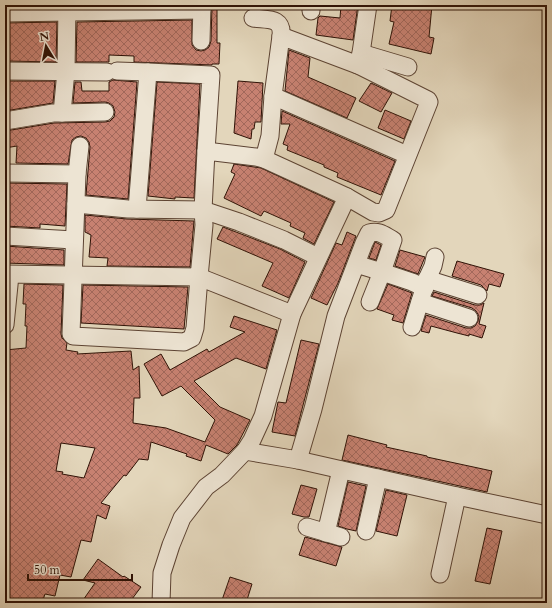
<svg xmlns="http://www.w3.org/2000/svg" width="552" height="608" font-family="Cardo,serif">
<defs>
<pattern id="building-cross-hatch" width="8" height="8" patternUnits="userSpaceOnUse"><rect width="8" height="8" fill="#c78171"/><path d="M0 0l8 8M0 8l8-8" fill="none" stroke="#a2685b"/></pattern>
</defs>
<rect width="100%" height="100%" fill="#e3d6bb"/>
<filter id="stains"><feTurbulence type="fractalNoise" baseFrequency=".005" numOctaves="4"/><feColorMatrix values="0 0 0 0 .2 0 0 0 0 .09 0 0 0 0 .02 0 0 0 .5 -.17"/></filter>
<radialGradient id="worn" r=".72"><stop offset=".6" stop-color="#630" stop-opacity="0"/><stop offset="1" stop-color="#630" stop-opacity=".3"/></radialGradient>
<g fill="url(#building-cross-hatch)" stroke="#2f1206" fill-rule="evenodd">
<polygon points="212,5 217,5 217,43 220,43 219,64 212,64 212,65 134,62 134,56 109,55 109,62 76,62 77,22 192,20 192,45 196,50 201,51 205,50 209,47 211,41"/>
<polygon points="341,5 358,5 353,40 316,35 318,18 320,16 340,18"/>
<polygon points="392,5 432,5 429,37 434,38 431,54 389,44 394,22 390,21"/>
<polygon points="57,22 56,62 5,61 5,23"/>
<polygon points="289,50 310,58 308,77 356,98 347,118 285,91"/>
<polygon points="113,80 137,82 128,199 86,195 90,147 89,142 86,138 81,136 76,137 72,140 68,164 16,163 17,146 5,148 5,131 54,123 105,122 110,121 114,117 115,112 113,106 109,103 105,102 73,103 75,82 81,82 82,91 109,91 109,82"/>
<polygon points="5,81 55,81 53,103 5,111"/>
<polygon points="238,81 263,83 261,122 255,122 254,129 252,129 251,139 234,133"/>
<polygon points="157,82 200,84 194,198 175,197 175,199 148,196"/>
<polygon points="371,83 392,93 381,112 359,101"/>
<polygon points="385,110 411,121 404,139 378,128"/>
<polygon points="282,111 395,161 381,195 337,177 338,173 324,167 324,165 287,150 288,146 283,144 290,124 281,124"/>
<polygon points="234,164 261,168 334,202 314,244 303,238 305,233 290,226 291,223 264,211 261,216 224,198 235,174 231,172"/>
<polygon points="5,183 67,184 65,226 40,224 40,228 5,226"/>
<polygon points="85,215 127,219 194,221 190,267 107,266 108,258 89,257 91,235 85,232"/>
<polygon points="223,227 280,249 305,262 289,298 262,286 273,263 217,239"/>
<polygon points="347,232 356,236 338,283 327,305 311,298 336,243 342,245"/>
<polygon points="375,242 381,245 376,260 369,258"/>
<polygon points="5,246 64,250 64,265 5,263"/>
<polygon points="400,250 425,257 418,274 395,266"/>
<polygon points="457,261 504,274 500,287 489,284 487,291 481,285 452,276"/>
<path d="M24,284L63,285L61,334L62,338L67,343L66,350L78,352L77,354L131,351L133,370L139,366L140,398H134L133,423L166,428L205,442L215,420L181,386L162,396L144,364L161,354L170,370L207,349L209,352L245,332L230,327L234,316L277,330L266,369L236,358L194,381L220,407L250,420L237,445L228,454L206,445L201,461L186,456L187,454L151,442L148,460L139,459L126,476L124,475L101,503L110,506L106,519L97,515L91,542L81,540L71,577L60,575L55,596L45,594L42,603H5V350L26,348L27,326H25L26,304H23ZM61,443L95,448L84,478L62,474L63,472L56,471Z"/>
<polygon points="388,284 412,293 403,323 392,320 394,315 377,309"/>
<polygon points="83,285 188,287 184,329 81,323"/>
<polygon points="434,292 475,305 480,305 484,303 479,324 486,326 482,338 469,334 469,336 457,333 431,326 429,333 421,331 426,315 466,328 471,328 475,326 478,321 479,316 476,311 472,308 432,296"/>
<polygon points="301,340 319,344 295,436 272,432 278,402 286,403"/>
<polygon points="348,435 387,445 386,447 427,456 427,457 492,471 487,492 342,460"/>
<polygon points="348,482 366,486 356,531 347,529 338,526"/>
<polygon points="301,485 317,489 309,517 304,517 292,514"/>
<polygon points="386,490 407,495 397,536 376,531"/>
<polygon points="487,528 502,531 490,584 475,581"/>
<polygon points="305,537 342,547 336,566 299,555"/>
<polygon points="98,559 123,577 124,576 141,587 129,603 81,603 95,583 83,580"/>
<polygon points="230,577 252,584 246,603 221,603"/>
</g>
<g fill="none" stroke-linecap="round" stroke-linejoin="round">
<defs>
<g id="minor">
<polyline points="311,5 311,11"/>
<polyline points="5,13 202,10"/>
<path d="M253,18C268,20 283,17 281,36"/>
<polygon points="281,36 358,65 428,100 429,102 386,210 379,213 373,212 347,197 264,159 270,136 273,96"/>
<polyline points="201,41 202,5"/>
<polyline points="361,53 408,67"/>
<polyline points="358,65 361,53 368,5"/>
<polyline points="5,71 107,72"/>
<polyline points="117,71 148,72"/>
<polyline points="273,96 407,155"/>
<polyline points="62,113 105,112"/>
<polyline points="5,121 53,113 62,113 66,71 67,5"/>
<polyline points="80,146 77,174 71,334 73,336 184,342 192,338 195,328 199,277 292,314"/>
<polyline points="5,173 77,174"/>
<polyline points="76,204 128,209 203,210 239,222 284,240 318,257"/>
<polyline points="137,209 148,72 211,75 206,151"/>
<polyline points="5,236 74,240"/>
<polyline points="5,274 199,277 204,225 203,210 206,151 256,157 264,159"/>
<polyline points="427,279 478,295"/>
<polyline points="370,302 382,272 412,282 425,288"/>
<polyline points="420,302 469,318"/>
<polyline points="5,325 10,275"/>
<polyline points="412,327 427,279 433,266 435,257"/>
<path d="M245,451L298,460L313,409L336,316L364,243L369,233C379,230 385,236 393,240L382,272L356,264"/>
<polyline points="298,460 457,496 547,515"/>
<polyline points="307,527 341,537"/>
<polyline points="366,531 378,478"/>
<polyline points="326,533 341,470"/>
<polyline points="440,574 457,496"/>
<polyline points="161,603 162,573 171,545 182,518 206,487 222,475 245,451 252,440 263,416 292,314 347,197"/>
</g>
</defs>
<use href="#minor" stroke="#5c4333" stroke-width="19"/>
<use href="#minor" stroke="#ede4d3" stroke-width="17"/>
</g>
<rect width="552" height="608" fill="none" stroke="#e3d6bb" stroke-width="20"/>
<rect x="6" y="6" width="540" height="596" fill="none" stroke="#2f1206" stroke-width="2"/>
<rect x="10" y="10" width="532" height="588" fill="none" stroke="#2f1206"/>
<g transform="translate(46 46) rotate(350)" stroke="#ede4d3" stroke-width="3" paint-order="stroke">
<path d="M0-3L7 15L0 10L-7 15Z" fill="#2f1206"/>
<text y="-6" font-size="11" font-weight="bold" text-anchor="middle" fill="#2f1206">N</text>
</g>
<path d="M28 574v6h104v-6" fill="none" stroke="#2f1206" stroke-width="2"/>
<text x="34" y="574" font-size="12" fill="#2f1206" stroke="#ede4d3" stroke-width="3" paint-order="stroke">50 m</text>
<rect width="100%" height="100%" filter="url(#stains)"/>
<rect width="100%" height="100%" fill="url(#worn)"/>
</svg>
